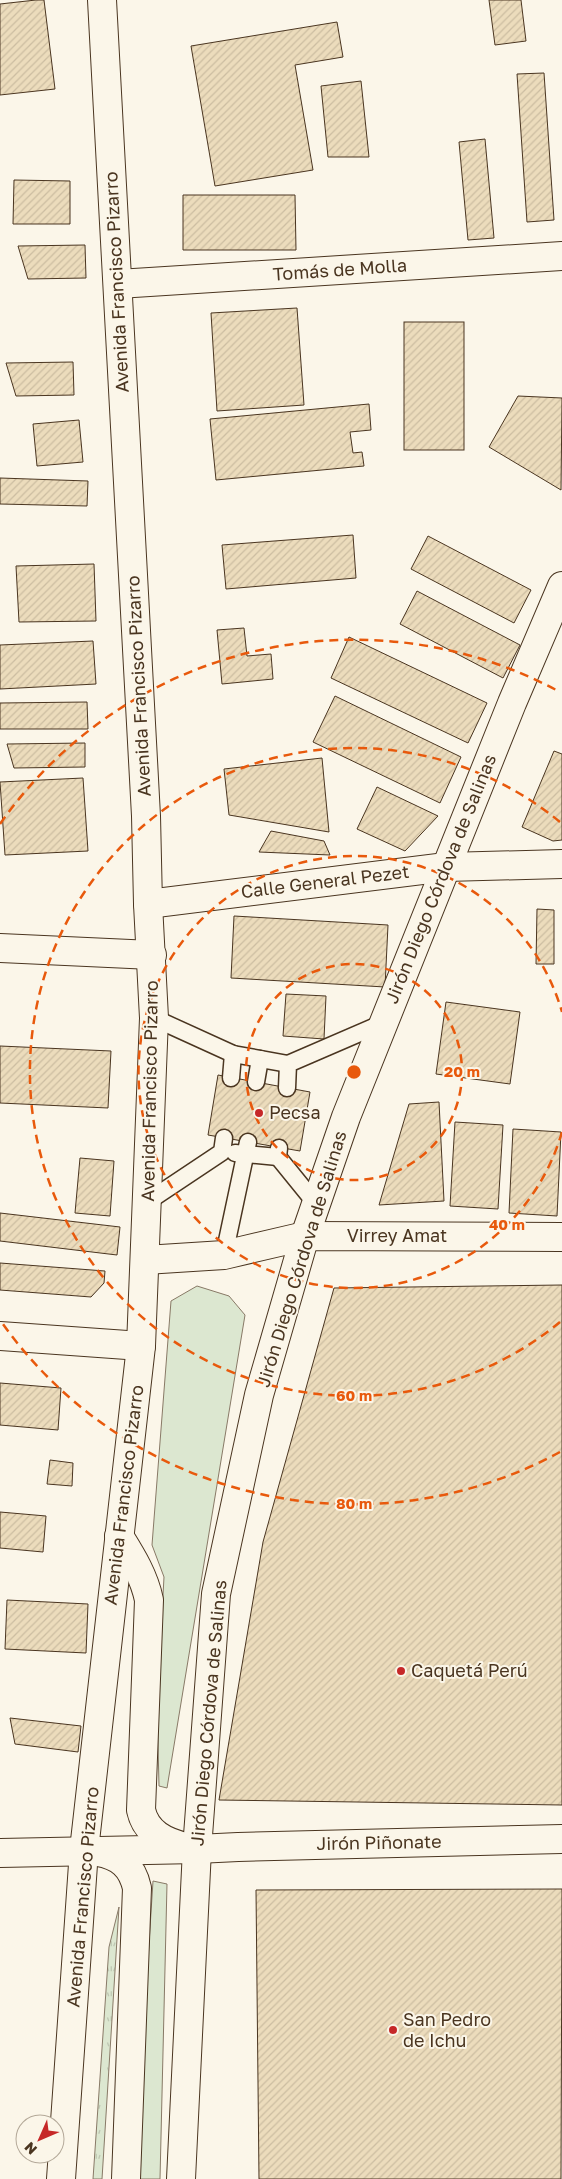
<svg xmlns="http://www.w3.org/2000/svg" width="562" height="2179" font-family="'Golos Text',sans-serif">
<defs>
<pattern id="park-tufts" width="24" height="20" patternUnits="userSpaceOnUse" patternTransform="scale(1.25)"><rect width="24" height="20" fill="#dce7d0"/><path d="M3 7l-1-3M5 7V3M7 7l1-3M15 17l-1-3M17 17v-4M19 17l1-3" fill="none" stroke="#bec7b2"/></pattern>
<pattern id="building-hatch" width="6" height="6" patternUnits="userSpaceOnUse" patternTransform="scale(1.25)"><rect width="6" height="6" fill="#ecdcbc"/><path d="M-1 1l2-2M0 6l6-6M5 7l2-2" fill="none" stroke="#ccbda1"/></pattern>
</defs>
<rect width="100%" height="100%" fill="#fbf6e9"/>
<g fill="#dce7d0" stroke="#887966">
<polygon points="197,1286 229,1296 245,1315 167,1788 159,1786 157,1703 164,1577 152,1545 171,1301"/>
<polygon points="153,1881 167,1884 160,2179 134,2179"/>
</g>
<polygon fill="url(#park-tufts)" stroke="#887966" points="119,1907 102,2179 93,2179 109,1947"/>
<g fill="url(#building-hatch)" stroke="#4a3520">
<polygon points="36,0 44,0 55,89 0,95 0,4"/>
<polygon points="489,0 521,0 526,41 495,45"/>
<polygon points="337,22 343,57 295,65 313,170 215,186 191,46"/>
<polygon points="544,73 554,220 527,222 517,74"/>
<polygon points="361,81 369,157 328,157 321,86"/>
<polygon points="485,139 494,238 468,240 459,142"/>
<polygon points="14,180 70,181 70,224 13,224"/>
<polygon points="183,195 295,195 296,250 183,250"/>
<polygon points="85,245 86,278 28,279 18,246"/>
<polygon points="297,308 304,405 217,411 211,313"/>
<rect x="404" y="322" width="60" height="128"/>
<polygon points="73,362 74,395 16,396 6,363"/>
<polygon points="518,396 562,398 561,490 489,447"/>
<polygon points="369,404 371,430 350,432 353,453 362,452 364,466 216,480 210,419"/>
<polygon points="79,420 83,462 37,466 33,424"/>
<polygon points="0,478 88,481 87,506 0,504"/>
<polygon points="353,535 356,578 226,589 222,545"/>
<polygon points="428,536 531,590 514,623 411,569"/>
<polygon points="94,564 96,621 19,622 16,566"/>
<polygon points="417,591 520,645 503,678 400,624"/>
<polygon points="244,628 247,656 271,654 273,679 222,684 217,630"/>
<polygon points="349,637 487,703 468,743 331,678"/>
<polygon points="93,641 96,684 0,689 0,645"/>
<polygon points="335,696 461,757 440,803 313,742"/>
<polygon points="87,702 88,729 0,729 0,703"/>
<polygon points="85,743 85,767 14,768 7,744"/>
<polygon points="554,751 562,754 562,840 553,841 522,827"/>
<polygon points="322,758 329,832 229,815 224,769"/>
<polygon points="83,778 88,851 5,855 0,782"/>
<polygon points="377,787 438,816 405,851 357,829"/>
<polygon points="271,831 324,841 330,855 259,852"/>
<polygon points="537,909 554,910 554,964 536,964"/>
<polygon points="234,916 388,925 385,987 231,978"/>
<polygon points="286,994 326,996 324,1039 283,1036"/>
<polygon points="446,1002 520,1012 510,1084 436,1074"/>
<polygon points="0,1046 111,1051 108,1108 0,1103"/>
<polygon points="218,1075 310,1092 300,1151 208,1135"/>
<polygon points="439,1102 444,1201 379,1205 409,1104"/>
<polygon points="455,1122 503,1125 498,1209 450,1206"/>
<polygon points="513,1129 561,1132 557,1216 509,1213"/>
<polygon points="80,1158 114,1161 110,1216 75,1213"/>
<polygon points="0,1213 120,1227 117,1255 0,1241"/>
<polygon points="0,1263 105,1271 104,1283 91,1297 0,1290"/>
<polygon points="562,1285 562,1805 219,1800 263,1542 334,1288"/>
<polygon points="0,1383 61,1388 58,1430 0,1425"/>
<polygon points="50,1460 73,1463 72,1486 47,1484"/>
<polygon points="0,1512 46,1516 43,1552 0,1548"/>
<polygon points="7,1600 88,1604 86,1653 5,1649"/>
<polygon points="10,1718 81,1726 78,1752 15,1744"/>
<polygon points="562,1889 561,2179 259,2179 256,1890"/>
</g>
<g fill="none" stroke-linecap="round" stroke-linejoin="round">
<defs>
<g id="lane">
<polyline points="154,1018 233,1054 288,1064"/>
<polyline points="231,1078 233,1054"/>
<polyline points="256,1082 260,1059"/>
<polyline points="287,1088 288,1064 383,1023"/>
<polyline points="279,1148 278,1157 317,1205"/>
<polyline points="235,1153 278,1157"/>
<polyline points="147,1202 222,1152 224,1138"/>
<polyline points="224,1255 248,1142"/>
</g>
<g id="street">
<polyline points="118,284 562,256"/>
<polyline points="148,904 446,867 562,864"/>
<polyline points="0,948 152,955"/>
<polyline points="145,1260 224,1255 305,1236 562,1237"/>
<polyline points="0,1336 141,1346"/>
</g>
<g id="secondary">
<path d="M119,1536C132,1557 144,1576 149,1600L141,1810C146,1833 165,1842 186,1847"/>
<path d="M98,1852C120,1856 132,1866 137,1888L126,2179"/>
<polyline points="0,1853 197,1849 238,1847 562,1839"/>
<polyline points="61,2179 84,1850 141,1346 154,1018 148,904 146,816 102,0"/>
<polyline points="181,2179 197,1849 216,1594 259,1395 305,1236 346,1117 512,703 562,586"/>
</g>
</defs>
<use href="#lane" stroke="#4a3520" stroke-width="19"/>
<use href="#street" stroke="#4a3520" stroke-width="30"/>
<use href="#secondary" stroke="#4a3520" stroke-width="30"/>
<use href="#lane" stroke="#fbf6e9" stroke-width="16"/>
<use href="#street" stroke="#fbf6e9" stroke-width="28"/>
<use href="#secondary" stroke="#fbf6e9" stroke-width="28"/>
</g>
<g fill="none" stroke="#e8590c" stroke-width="2.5" stroke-dasharray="9 6">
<circle cx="354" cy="1072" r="108"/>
<path d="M562 1132A216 216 0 1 1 562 1012"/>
<path d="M560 1322A324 324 0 1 1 560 822"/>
<path d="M560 1452A432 432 0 0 1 0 1320M0 824A432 432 0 0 1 560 692"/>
</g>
<g fill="#c62828" stroke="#fbf6e9" stroke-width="2">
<circle cx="259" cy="1113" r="5"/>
<circle cx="401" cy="1671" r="5"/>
<circle cx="393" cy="2030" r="5"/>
</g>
<g text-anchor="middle" stroke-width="4" stroke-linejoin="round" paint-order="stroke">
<g font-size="18" fill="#4a3520" stroke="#fbf6e9">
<text transform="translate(340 270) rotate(-4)" y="6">Tomás de Molla</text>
<text transform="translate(117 282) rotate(-93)" y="6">Avenida Francisco Pizarro</text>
<text transform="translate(139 686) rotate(-93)" y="6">Avenida Francisco Pizarro</text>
<text transform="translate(441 879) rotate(-68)" y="6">Jirón Diego Córdova de Salinas</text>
<text transform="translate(325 882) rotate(-7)" y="6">Calle General Pezet</text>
<text transform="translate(150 1091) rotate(-89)" y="6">Avenida Francisco Pizarro</text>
<text x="397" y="1242">Virrey Amat</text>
<text transform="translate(302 1259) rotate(-73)" y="6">Jirón Diego Córdova de Salinas</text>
<text transform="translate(124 1495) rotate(-83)" y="6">Avenida Francisco Pizarro</text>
<text transform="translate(209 1713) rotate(-85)" y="6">Jirón Diego Córdova de Salinas</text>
<text transform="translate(379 1843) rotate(-1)" y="6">Jirón Piñonate</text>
<text transform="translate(83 1897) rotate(-85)" y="6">Avenida Francisco Pizarro</text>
</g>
<g font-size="18" fill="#4a3520" stroke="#fbf6e9" text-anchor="start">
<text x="269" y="1119">Pecsa</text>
<text x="411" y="1677">Caquetá Perú</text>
<text x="403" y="2026">San Pedro<tspan x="403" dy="21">de Ichu</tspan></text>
</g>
</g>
<circle cx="354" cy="1072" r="8" fill="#e8590c" stroke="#fbf6e9" stroke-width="2.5"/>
<g font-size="15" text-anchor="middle" font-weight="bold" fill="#e8590c" stroke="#fbf6e9" stroke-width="4" stroke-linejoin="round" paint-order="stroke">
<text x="462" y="1077">20 m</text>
<text x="507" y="1230">40 m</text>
<text x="354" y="1401">60 m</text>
<text x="354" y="1509">80 m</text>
</g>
<g transform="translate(40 2139) rotate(225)"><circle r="24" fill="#fbf6e9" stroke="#b4a999"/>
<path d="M0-4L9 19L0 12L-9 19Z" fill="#c62828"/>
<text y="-8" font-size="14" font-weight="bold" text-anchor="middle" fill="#4a3520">N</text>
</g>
</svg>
